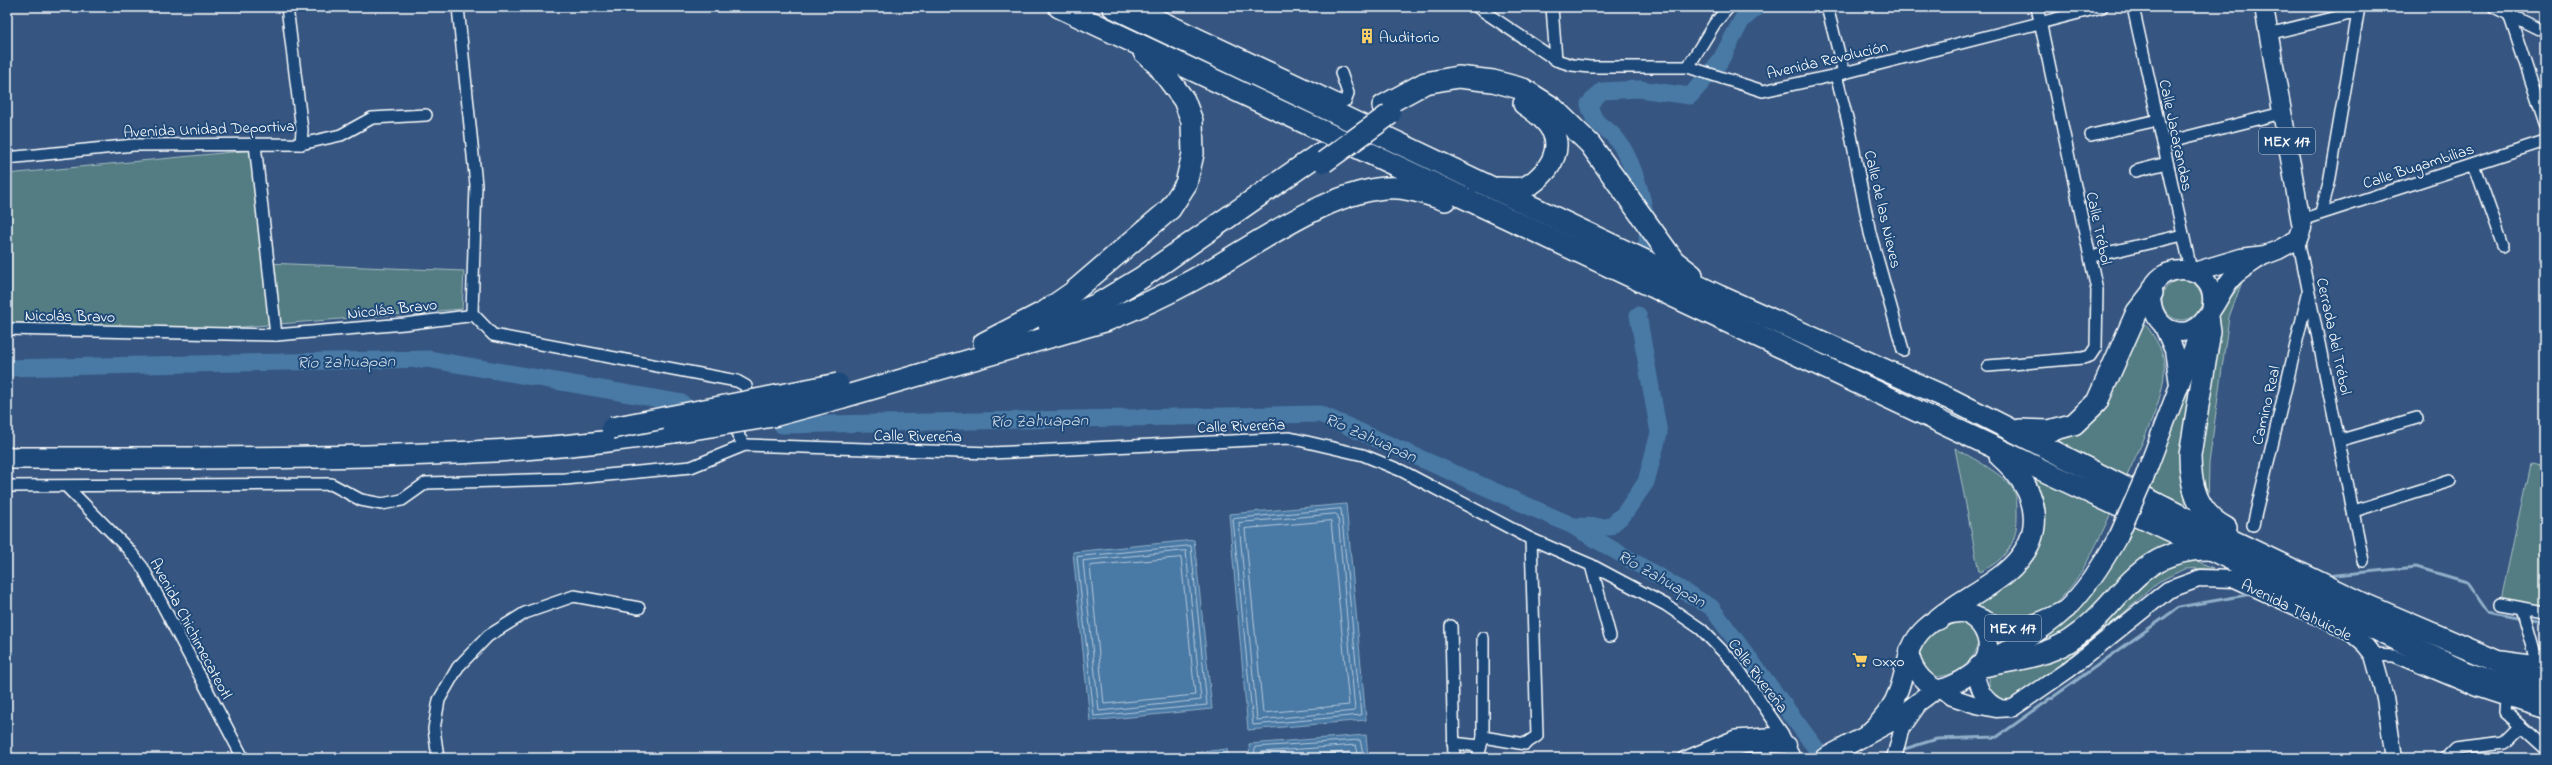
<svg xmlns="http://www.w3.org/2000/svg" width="2552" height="765" font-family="'Indie Flower',sans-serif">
<rect width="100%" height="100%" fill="#365681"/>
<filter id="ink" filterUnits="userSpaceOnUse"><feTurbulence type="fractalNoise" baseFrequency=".025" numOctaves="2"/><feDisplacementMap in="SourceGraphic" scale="8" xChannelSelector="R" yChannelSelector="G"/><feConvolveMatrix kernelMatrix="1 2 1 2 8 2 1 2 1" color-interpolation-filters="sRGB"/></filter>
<g filter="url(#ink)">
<g fill="#527c83" stroke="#a8bec1">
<polygon points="253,150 266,263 464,271 462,309 182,332 7,322 7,174"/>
<circle cx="2182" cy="300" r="20"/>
<polygon points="2242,282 2229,317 2209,463 2208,505 2198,476 2217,317"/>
<path d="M2140,317C2149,329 2159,342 2163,357C2171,390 2140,445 2127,476L2043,440L2073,430Z"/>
<polygon points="2198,349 2180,465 2186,507 2145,485"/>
<path d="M1955,448C1970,457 2006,475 2014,491C2017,497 2017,506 2017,512C2018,542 2007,560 1979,572Z"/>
<polygon points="2530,464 2545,467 2545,609 2501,600"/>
<path d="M2029,475L2111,513C2094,550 2064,621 2014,622C2003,622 1981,610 1970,606L2020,565Z"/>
<polygon points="2133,524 2181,547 2080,628 2020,652"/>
<polygon points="2195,560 2213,568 2184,569 2158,582 2118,618 2014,701 2000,702 1989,689 1989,672 2042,660 2156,566"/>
<path d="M1955,622C2006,631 1960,689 1926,674L1916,650C1921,636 1941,625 1955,622Z"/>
<polygon points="1758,751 1777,758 1729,758 1742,752"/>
</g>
<g fill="#4879a5" stroke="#91afc9">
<polygon points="1346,504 1366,720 1248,730 1229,514"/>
<polygon points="1194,540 1212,709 1090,721 1073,552"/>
<polygon points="1366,735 1368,758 1250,758 1249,744"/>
<polygon points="1227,749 1228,758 1151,758"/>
</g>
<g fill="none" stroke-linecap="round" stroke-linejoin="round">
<g stroke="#b6c9db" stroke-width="1">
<polygon points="1341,509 1361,715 1253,725 1233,519"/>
<polygon points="1336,514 1338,516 1355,711 1257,720 1239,523"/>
<polygon points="1331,521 1349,705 1263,713 1245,529"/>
<polygon points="1191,546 1207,705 1094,716 1077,557"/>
<polygon points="1186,551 1201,700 1099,711 1083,561"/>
<polygon points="1181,558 1195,695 1104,704 1090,566"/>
<polyline points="1185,758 1222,754 1224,758"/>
<polyline points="1254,758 1255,747 1360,740 1364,758"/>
<polyline points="1259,758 1261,752 1356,745 1359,758"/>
<polyline points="1266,758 1350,752 1353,758"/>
</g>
<g stroke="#91afc9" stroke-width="3">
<polyline points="2326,576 2416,567 2467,582 2487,611 2522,618"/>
<polyline points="2527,619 2545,622"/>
<polyline points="1901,750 1937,739 1997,737 2179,607 2252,594"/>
<polyline points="1874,758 1892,753"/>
</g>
<g stroke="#4879a5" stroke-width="17">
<path d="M1646,250C1652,222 1635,164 1618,141C1605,122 1596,132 1589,104L1602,91L1639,89L1690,96L1719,63L1742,20L1757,7"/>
<polyline points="7,368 428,359 682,403"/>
<polyline points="782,425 1320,414 1571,525 1711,607 1823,758"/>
<polyline points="1574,526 1609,527 1624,514 1646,482 1659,433 1638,315"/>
</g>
<defs>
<g id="minor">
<polyline points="287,7 302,130 301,144"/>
<polyline points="458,7 476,185 472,313"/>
<polyline points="1141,7 1342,102 1346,100 1348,93 1341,73"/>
<polyline points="1477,7 1556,60 1572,65 1590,67 1688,67 1763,91 1836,75 2102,7"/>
<polyline points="1552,7 1556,60"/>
<polyline points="1827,7 1844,73"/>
<polyline points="2133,7 2191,270"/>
<polyline points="2494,7 2545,32"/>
<polyline points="2509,14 2545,123"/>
<polyline points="2268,34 2358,12"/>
<polyline points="1688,67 1715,23 1729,7"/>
<polyline points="1836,75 1850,130 1870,233 1903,350"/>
<polyline points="2091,135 2158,120"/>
<polyline points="2163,143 2282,113"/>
<polyline points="255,144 276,335"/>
<polyline points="7,158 134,145 301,144 341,135 372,118 426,115"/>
<polyline points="2474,164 2503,246"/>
<polyline points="2136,171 2167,163"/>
<polyline points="2321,212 2329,183 2359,7"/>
<polyline points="2301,220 2545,141"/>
<polyline points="2298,239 2363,561"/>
<polyline points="2098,255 2183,235"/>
<polyline points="472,313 493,335 737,381 746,386 747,392 738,436 745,445"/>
<polyline points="7,329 276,335 404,324 468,316 472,313"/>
<polyline points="1988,366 2083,358 2090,356 2096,347 2097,290 2037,7"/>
<polyline points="2341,440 2417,418"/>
<polyline points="7,486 331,484 361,500 382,504 402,500 426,483 565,479 691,467 745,445 991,453 1290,438 1363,455 1402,471 1531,539 1591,565 1666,605 1701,629 1735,664 1782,733 1795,758"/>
<polyline points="67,487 128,549 143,568 243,758"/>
<polyline points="2354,511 2450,481"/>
<polyline points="2253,525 2308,294"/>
<polyline points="1591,565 1610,636"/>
<polyline points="2500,604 2545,612"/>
<polyline points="2522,608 2537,661"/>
<polyline points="1451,626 1454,758"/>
<polyline points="2373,655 2394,656 2475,690 2545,713"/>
<polyline points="2502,657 2545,663"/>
<polyline points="2506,701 2505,712 2545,748"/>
<polyline points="1483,737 1525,744 1537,736 1531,539"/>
<polyline points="1453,743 1479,746"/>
<polyline points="438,758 434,729 439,700 458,667 488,636 525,613 574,596 639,608"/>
<polyline points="1478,758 1483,737 1483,638"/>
<polyline points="1683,758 1735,736 1782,733"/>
<polyline points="2446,758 2455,749 2504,743 2520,727"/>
</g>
<polyline id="tertiary" points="1894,758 1901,731 1917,708"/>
<g id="secondary">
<path d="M1976,669C1976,686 1984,701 2000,708"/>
<polyline points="1942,689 1952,697 1976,705 1996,709 2013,708 2068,670 2168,590 2201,578 2235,579 2349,631 2365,645 2373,655 2385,698 2394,758"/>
<path d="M1720,758C1735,739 1766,745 1788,745"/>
</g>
<g id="primary">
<polyline points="2194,272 2241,258 2265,255 2278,250 2298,239 2302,228 2264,7"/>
<path d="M2211,310C2223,255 2141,260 2152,305C2154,315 2160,324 2169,329C2204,344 2215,298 2231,279C2239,270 2251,264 2261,257"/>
<polyline points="2163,325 2174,350 2179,384"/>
<polyline points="2144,478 2203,323"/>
<path d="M1909,651C1912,669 1921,680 1936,689C1946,689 1952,685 1960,681C1968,676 1980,670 1984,661C1993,645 1985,626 1971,617"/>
<path d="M1985,661C2055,628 2081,603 2119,535"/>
<path d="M1868,733C1882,721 1893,707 1899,689C1907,667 1906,645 1925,628C1939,615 1960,608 1978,617C1988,621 1996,627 2007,628C2028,629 2049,618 2067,609"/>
<polyline points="1824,758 1893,721 1936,689"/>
</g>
<g id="motorway">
<polyline points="1059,7 2210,549 2464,672 2545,700"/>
<polyline points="1113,7 1719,296 1950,399 2185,518 2366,605 2545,682"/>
<polyline points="1383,106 1425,83 1458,77 1493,81 1523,89 1553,108 1590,144 1674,261 1692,275"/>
<path d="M1498,188C1506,188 1519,190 1526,187C1534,183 1541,176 1547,169C1568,140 1549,120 1524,104"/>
<path d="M2208,317L2210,331L2190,455C2190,486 2197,513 2226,528"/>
<polyline points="1049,324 1098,304 1141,278 1319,154"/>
<polyline points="984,343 1046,311 1072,293 1170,209 1186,184 1193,154 1192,121 1184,100 1158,65 1144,52"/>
<path d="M843,397L1105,321C1135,309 1164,296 1193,280C1248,251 1334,184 1398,188C1414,189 1430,195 1445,200"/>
<polyline points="2020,430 2049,431 2074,424 2097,402 2137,312 2152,293"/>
<path d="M7,458C127,458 247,459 367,456C472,453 570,449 674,432"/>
<path d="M1938,619C1959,602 1983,591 2004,574C2049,537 2041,492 2000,456"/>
<path d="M1979,667C2010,660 2042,658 2069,641C2123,606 2132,549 2209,549"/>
</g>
</defs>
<use href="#minor" stroke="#fff" stroke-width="14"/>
<use href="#tertiary" stroke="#fff" stroke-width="17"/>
<use href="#secondary" stroke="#fff" stroke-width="19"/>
<use href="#primary" stroke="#fff" stroke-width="21"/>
<use href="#motorway" stroke="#fff" stroke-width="24"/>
<use href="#minor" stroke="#1f4a7a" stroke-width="11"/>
<use href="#tertiary" stroke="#1f4a7a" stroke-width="14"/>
<use href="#secondary" stroke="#1f4a7a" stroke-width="16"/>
<use href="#primary" stroke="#1f4a7a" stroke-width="18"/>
<use href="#motorway" stroke="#1f4a7a" stroke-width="21"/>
<defs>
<polyline id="primary-bridge" points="2119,535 2144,478"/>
<g id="motorway-bridge">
<polyline points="1324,162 1390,114"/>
<polyline points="612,428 838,384"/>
<polyline points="674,432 773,416 843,397"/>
</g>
</defs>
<use href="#primary-bridge" stroke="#fff" stroke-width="21" stroke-linecap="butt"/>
<use href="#motorway-bridge" stroke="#fff" stroke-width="24" stroke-linecap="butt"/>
<use href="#primary-bridge" stroke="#1f4a7a" stroke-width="18"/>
<use href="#motorway-bridge" stroke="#1f4a7a" stroke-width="21"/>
</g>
</g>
<defs>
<symbol id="building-bare" viewBox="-9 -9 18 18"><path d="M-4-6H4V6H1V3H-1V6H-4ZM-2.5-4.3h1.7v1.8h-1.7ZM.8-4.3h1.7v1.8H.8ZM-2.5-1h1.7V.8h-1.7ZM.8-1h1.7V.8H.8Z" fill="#ffd166" stroke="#1f4a7a" stroke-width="2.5" paint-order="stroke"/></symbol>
<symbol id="supermarket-bare" viewBox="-9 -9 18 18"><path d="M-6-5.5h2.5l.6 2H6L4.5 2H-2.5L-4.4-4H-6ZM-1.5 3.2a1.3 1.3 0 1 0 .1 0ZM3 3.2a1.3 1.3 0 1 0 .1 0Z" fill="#ffd166" stroke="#1f4a7a" stroke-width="2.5" paint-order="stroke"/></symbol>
</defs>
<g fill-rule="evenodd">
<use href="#building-bare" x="1356" y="25" width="22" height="22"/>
<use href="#supermarket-bare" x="1849" y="649" width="22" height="22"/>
</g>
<g text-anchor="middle" stroke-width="4" stroke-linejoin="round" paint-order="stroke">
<g fill="#1f4a7a" stroke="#bcc9d7" stroke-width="1">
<rect x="2259" y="128" width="56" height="26" rx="3"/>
<rect x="1985" y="615" width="56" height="26" rx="3"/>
</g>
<g font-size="15" font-weight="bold" fill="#fff">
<text x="2287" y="146">MEX 117</text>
<text x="2013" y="633">MEX 117</text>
</g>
<g font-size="16" fill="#fff" stroke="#1f4a7a" text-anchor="start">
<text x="1379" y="42">Auditorio</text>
<text x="1872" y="666">Oxxo</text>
</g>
<g font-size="16" fill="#fff" stroke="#1f4a7a">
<text transform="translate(1827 59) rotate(-13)" y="6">Avenida Revolución</text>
<text transform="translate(209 128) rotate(-2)" y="6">Avenida Unidad Deportiva</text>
<text transform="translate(2177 135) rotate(78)" y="6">Calle Jacarandas</text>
<text transform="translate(2418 165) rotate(-18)" y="6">Calle Bugambilias</text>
<text transform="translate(1884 209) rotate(77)" y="6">Calle de las Nieves</text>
<text transform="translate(2100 228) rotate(78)" y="6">Calle Trébol</text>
<text transform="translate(392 308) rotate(-6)" y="6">Nicolás Bravo</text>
<text transform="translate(70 315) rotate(1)" y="6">Nicolás Bravo</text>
<text transform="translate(2335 336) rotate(78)" y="6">Cerrada del Trébol</text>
<text transform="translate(2265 405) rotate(-77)" y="6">Camino Real</text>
<text transform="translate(1241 425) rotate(-2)" y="6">Calle Rivereña</text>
<text transform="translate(918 435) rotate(1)" y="6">Calle Rivereña</text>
<text transform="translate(2297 609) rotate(26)" y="6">Avenida Tlahuicole</text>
<text transform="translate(192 628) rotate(62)" y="6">Avenida Chichimecateotl</text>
<text transform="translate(1759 675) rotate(53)" y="6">Calle Rivereña</text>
</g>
<g font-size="17" font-style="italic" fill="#d1dee8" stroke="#1f4a7a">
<text transform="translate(346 361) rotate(-1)" y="6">Río Zahuapan</text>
<text transform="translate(1039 420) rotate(-1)" y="6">Río Zahuapan</text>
<text transform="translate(1371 437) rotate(24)" y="6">Río Zahuapan</text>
<text transform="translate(1662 578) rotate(30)" y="6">Río Zahuapan</text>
</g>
</g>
<rect width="2552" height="765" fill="none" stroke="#1f4a7a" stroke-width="24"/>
<rect x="12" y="12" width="2528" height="741" fill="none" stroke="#fff" stroke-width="1.5" filter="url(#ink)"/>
</svg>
